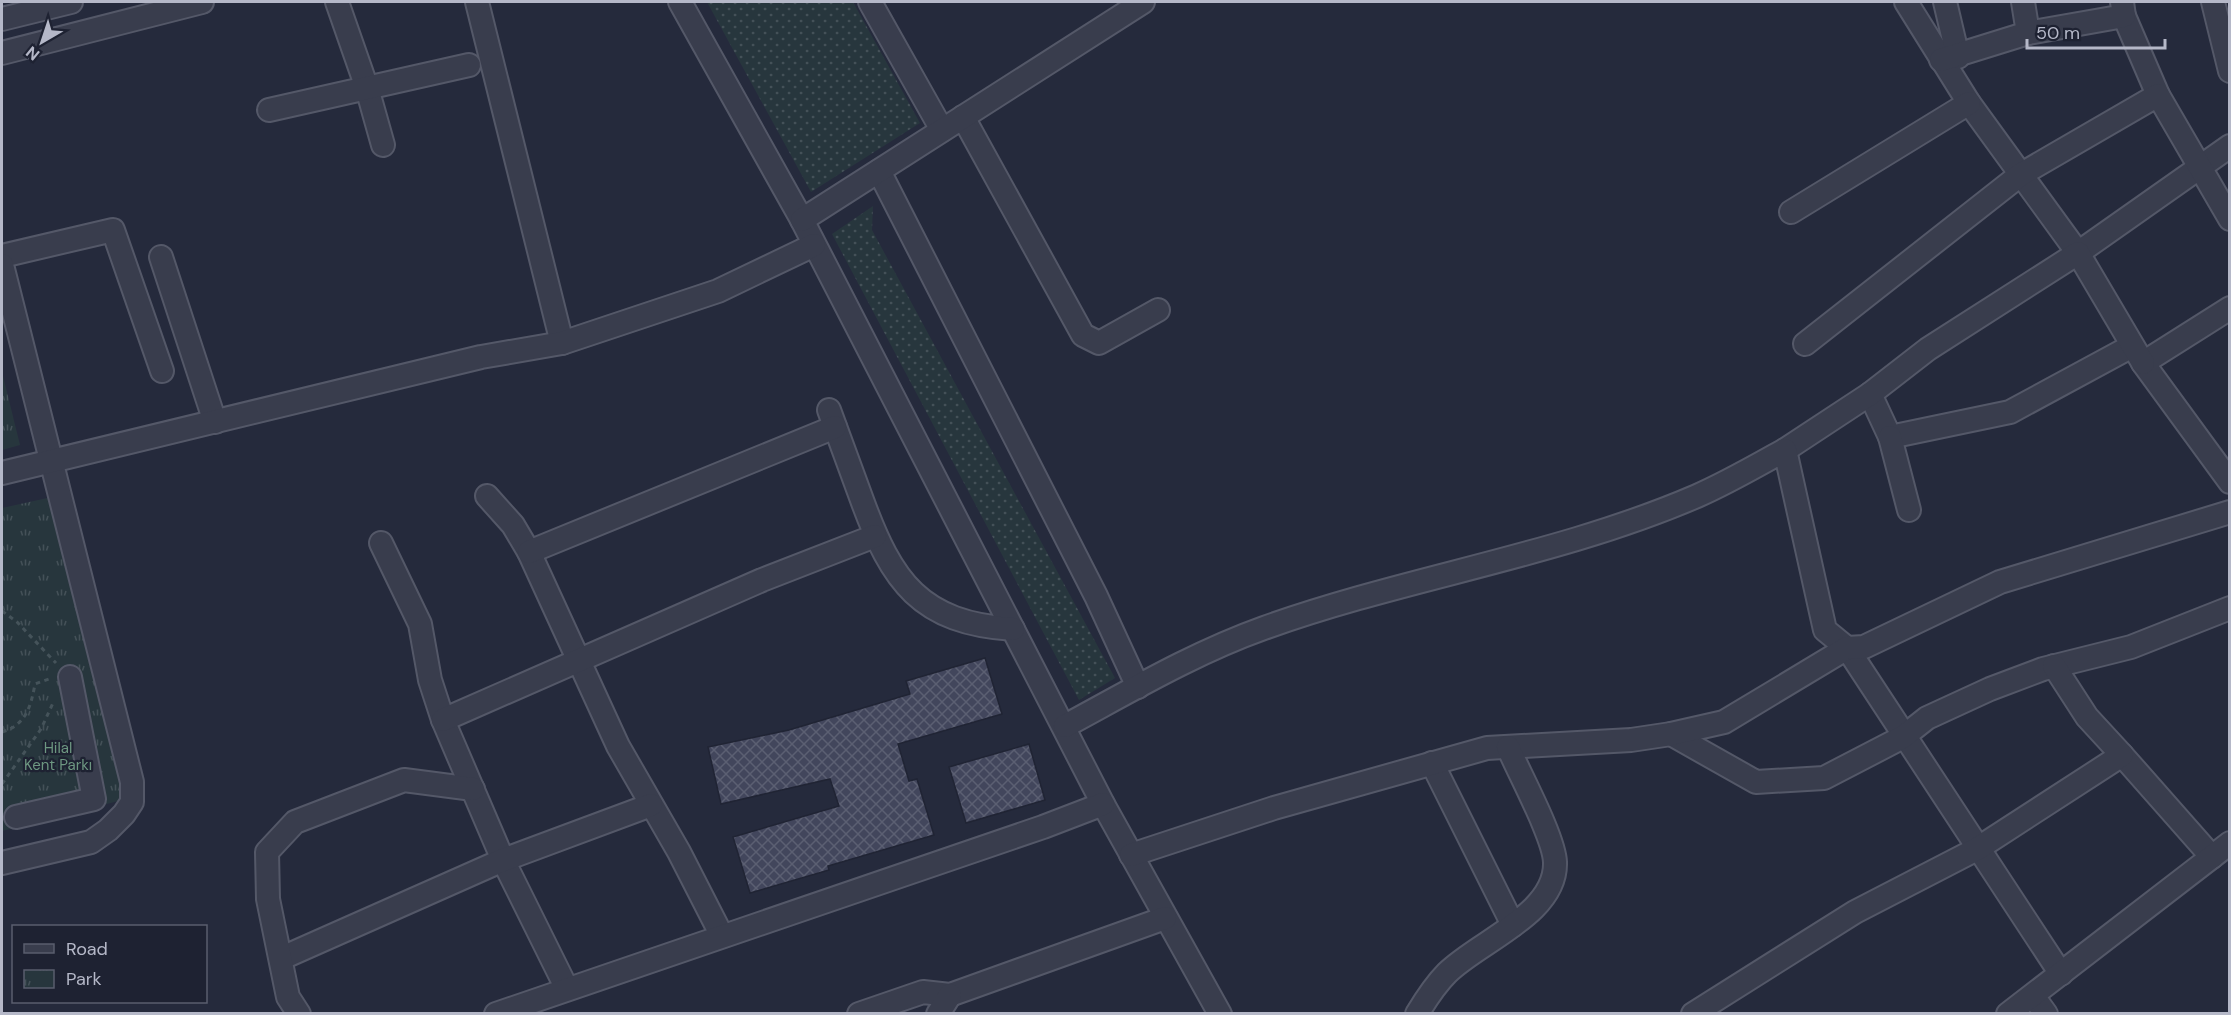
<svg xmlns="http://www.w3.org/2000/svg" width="2231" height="1015" font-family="'DM Sans',sans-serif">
<defs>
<pattern id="grass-dots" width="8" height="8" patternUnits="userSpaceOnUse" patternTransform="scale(1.5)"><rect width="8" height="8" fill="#27363d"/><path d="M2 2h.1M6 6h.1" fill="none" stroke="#445158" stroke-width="1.8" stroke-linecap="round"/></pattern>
<pattern id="park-tufts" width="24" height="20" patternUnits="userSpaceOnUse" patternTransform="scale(1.5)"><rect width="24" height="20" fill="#27363d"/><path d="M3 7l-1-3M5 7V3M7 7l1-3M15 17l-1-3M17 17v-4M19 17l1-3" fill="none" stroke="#445158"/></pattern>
<pattern id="building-cross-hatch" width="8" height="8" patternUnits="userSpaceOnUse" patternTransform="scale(1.5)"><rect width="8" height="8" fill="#42465c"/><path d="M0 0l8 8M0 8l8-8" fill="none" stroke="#5b5f72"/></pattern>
</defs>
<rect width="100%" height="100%" fill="#252a3c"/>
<g fill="url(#grass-dots)">
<polygon points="707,2 853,2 920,123 811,192"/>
<polygon points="873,206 872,230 1115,678 1079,700 832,234"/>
</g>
<g fill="url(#park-tufts)">
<polygon points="2,372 20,445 2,450"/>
<polygon points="52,497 126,799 2,831 2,508"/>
</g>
<g fill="url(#building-cross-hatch)" stroke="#202434" stroke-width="1.5">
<polygon points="985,658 1002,714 898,744 909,781 917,779 934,835 828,866 829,870 750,893 733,837 839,806 830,779 721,804 708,747 789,730 910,694 906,681"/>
<polygon points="1029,744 1045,800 966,823 949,767"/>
</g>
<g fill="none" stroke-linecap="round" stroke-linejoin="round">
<defs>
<g id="minor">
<polyline points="337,2 367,88 383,145"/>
<polyline points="477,2 562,343"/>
<polyline points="680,2 802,220 1103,804 1220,1014"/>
<polyline points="870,2 942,130"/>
<polyline points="1906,2 1969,103 2078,253 2230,146"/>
<polyline points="1945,2 1958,57"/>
<polyline points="2213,2 2230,71"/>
<polyline points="2124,16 2158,95"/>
<polyline points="2,19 71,2"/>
<polyline points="2028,33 2124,16 2122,2"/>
<polyline points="2,53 202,2"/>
<polyline points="1941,60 2028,33 2023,2"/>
<polyline points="269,110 469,65"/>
<polyline points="963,117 1083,335 1099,343 1158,310"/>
<polyline points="879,171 1096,596 1138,687"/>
<polyline points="1791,212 1969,103"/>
<polyline points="802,220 1143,2"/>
<polyline points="2,256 113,230 162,371"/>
<polyline points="161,257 215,422"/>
<polyline points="2,265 132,782 132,802 124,814 108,830 91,842 2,863"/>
<polyline points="2230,308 2143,363 2230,482"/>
<polyline points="1805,344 2020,175 2158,95 2230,219"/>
<polyline points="1870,394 1890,437 2010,412 2132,346"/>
<path d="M829,410C840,440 851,470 862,500C892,582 920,623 1013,629"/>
<polyline points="1890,437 1909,510"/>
<polyline points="1785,450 1870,394 1928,349 2078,253 2143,363"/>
<polyline points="2,473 481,357 562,343 718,291 814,245"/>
<polyline points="487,496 513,525 529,552 618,746 679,852 722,936"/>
<polyline points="381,543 420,624 430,680 443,720 503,860 567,989"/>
<polyline points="529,552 835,427"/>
<polyline points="443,720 762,580 875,536"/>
<path d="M1065,726C1130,691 1194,653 1264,628C1406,577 1558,556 1697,496C1727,483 1756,466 1785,450L1825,630L1847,648L2061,974"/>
<polyline points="1671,734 1756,782 1824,778 1903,737 1927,718 1990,689 2043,669 2131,647 2230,608"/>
<polyline points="2122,755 2212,857"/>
<polyline points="1432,763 1513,925"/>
<polyline points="16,817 94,799 70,677"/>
<polyline points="1131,855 1274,808 1487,748 1631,740 1671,734 1724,722 1847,648 1864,647 2000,582 2230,512"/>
<polyline points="282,958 503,860 651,805"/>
<polyline points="2033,996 2046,1014"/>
<polyline points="299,1014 288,997 268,899 267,852 295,822 404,780 473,789"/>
<polyline points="496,1014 1043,827 1103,804"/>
<polyline points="859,1014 923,992 950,995 1165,918"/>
<polyline points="938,1014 950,995"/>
<path d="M1417,1014C1426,999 1435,985 1447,973C1479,941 1557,914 1555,862C1554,837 1519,773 1508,747"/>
<polyline points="1693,1014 1855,912 1977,849 2122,755 2087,717 2054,666"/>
<polyline points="2008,1014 2230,843"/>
</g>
</defs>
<use href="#minor" stroke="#545868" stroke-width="26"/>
<g stroke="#45535a" stroke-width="3" stroke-dasharray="4.5 4.5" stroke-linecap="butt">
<polyline points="2,611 17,622 56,663"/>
<path d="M2,732C26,725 31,706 35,684L52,678"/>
<polyline points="2,784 41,729 53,703"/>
</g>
<use href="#minor" stroke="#393d4d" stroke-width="22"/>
</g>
<g text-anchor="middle" stroke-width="4.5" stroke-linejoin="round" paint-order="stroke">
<g font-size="15" fill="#6d9781" stroke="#1e2232">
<text x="58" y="753">Hilal<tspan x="58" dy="17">Kent Parkı</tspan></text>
</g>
</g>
<rect width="2231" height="1015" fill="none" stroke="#b5b8c8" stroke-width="6"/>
<rect x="12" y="925" width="195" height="78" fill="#1e2232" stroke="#5a5e6e" stroke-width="1.5"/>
<rect x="24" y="944" width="30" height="9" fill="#393d4d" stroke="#5a5e6e" stroke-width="1.5"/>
<text x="66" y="955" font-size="18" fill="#b5b8c8">Road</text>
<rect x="24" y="970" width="30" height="18" fill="url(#park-tufts)" stroke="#5a5e6e" stroke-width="1.5"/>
<text x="66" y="985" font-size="18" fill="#b5b8c8">Park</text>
<g transform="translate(42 42) rotate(219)" stroke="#1e2232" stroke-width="4.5" paint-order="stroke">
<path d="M0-4.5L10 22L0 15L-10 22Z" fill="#b5b8c8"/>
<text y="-9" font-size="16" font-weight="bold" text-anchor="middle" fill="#b5b8c8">N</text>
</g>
<path d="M2027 39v9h138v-9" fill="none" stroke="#b5b8c8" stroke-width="3"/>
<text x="2036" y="39" font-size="18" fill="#b5b8c8" stroke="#1e2232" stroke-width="4.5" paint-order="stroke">50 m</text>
</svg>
